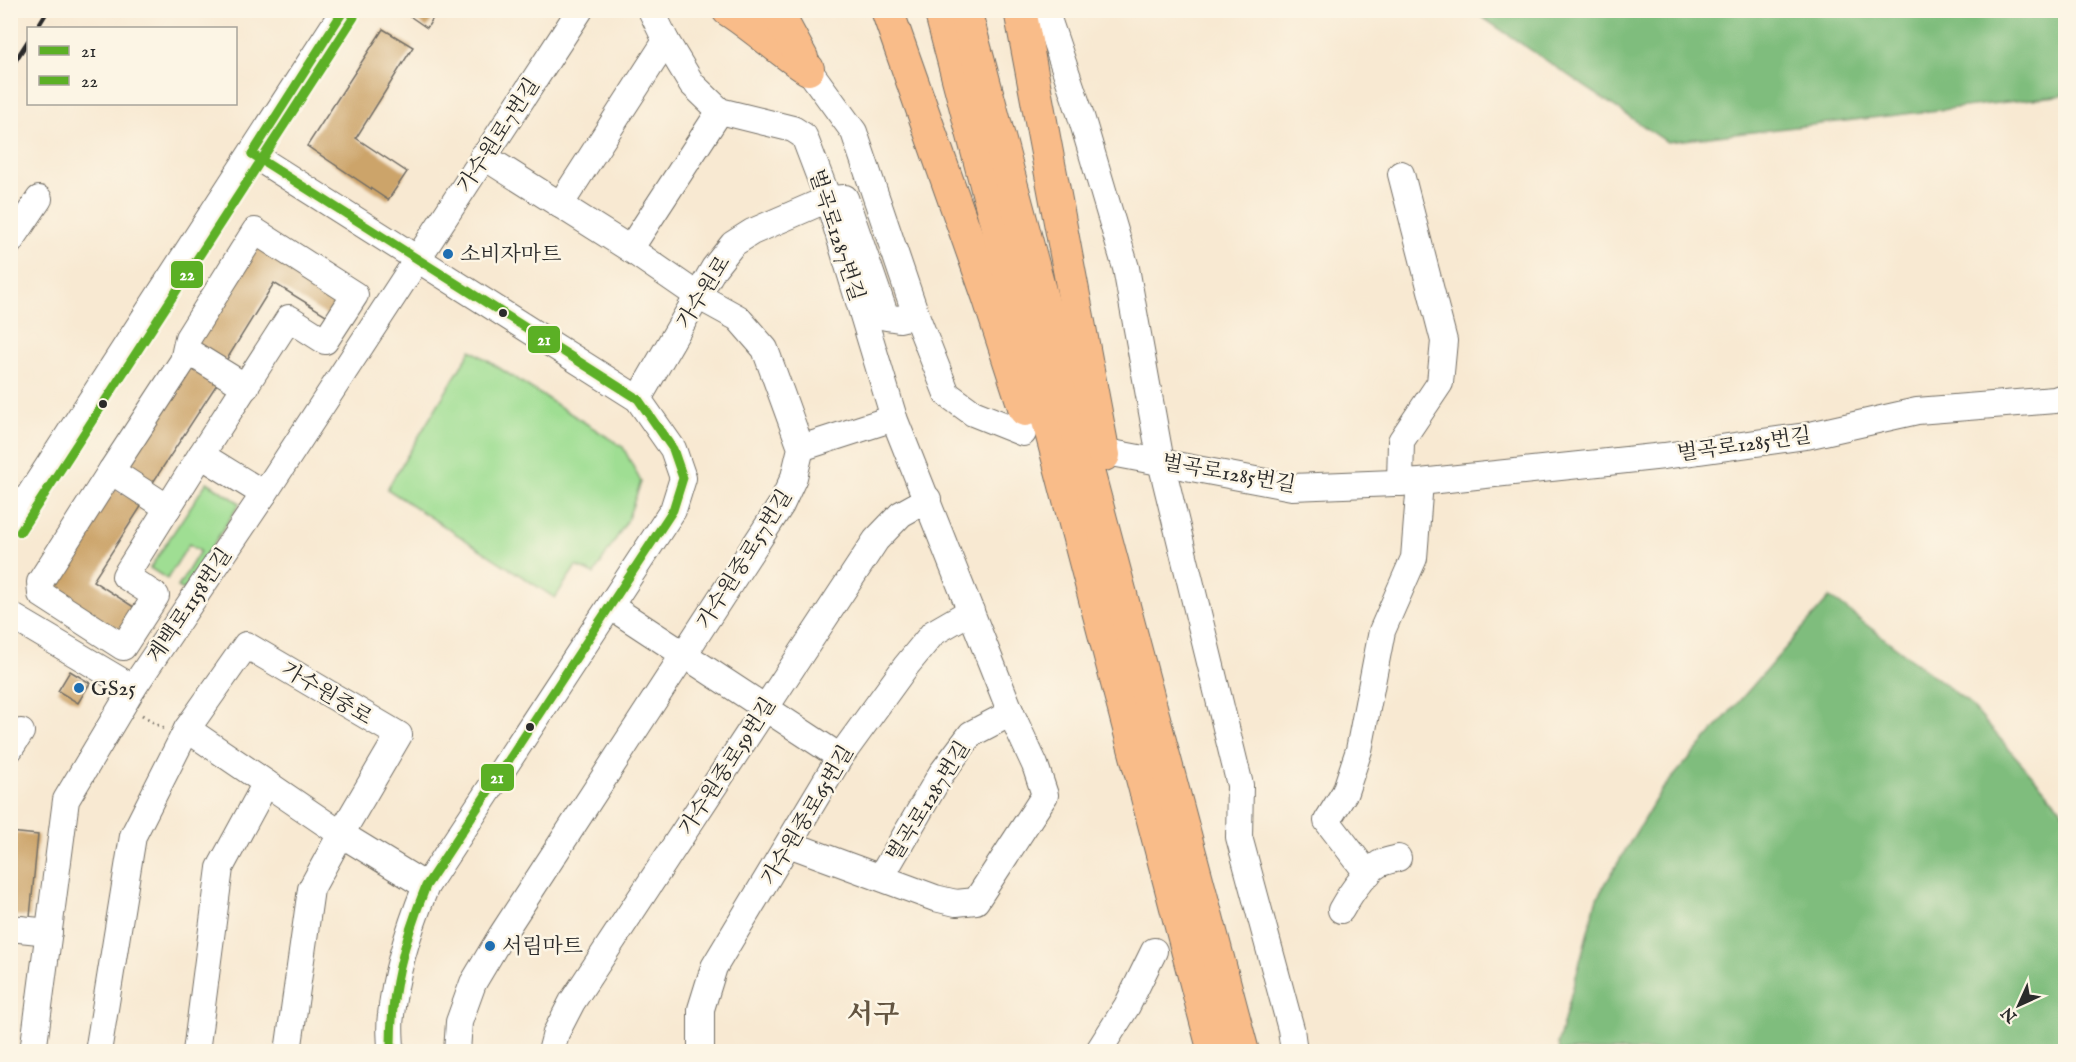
<svg xmlns="http://www.w3.org/2000/svg" width="2076" height="1062" font-family="'IM FELL English','Noto Serif KR',serif">
<rect width="100%" height="100%" fill="#fcf5e5"/>
<filter id="ink" filterUnits="userSpaceOnUse"><feTurbulence type="fractalNoise" baseFrequency=".0167" numOctaves="2"/><feDisplacementMap in="SourceGraphic" scale="12" xChannelSelector="R" yChannelSelector="G"/><feConvolveMatrix kernelMatrix="1 2 1 2 8 2 1 2 1" color-interpolation-filters="sRGB"/></filter>
<filter id="wash" filterUnits="userSpaceOnUse"><feTurbulence type="fractalNoise" baseFrequency=".008" numOctaves="4" result="noise"/><feDisplacementMap in="SourceGraphic" scale="24" xChannelSelector="R" yChannelSelector="G"/><feGaussianBlur stdDeviation="1.35" result="paint"/><feColorMatrix in="noise" values="0 0 0 0 0 0 0 0 0 0 0 0 0 0 0 0 0 1.4 0 .05"/><feComposite in="paint" operator="in"/></filter>
<g filter="url(#wash)">
<rect width="100%" height="100%" fill="#f8e9d2"/>
<g fill="#9fde93" stroke="#65845f" stroke-width="1.5">
<polygon points="471,350 623,447 641,482 627,521 594,574 576,566 555,598 387,489"/>
<polygon points="207,482 240,503 184,590 178,587 200,551 189,544 167,579 150,568"/>
</g>
<g fill="#7fbd7d" stroke="#557454" stroke-width="1.5">
<polygon points="1473,11 2065,11 2065,95 1667,142"/>
<polygon points="1830,597 1969,703 2065,813 2065,1051 1559,1051 1558,1043 1597,898 1660,792"/>
</g>
<g id="blocks">
<g fill="#cca46b">
<polygon points="401,10 438,10 427,28"/>
<polygon points="383,29 413,47 356,138 407,172 388,200 307,146"/>
<polygon points="257,238 349,296 334,320 274,283 224,364 191,344"/>
<polygon points="187,364 217,384 152,484 123,464"/>
<polygon points="109,484 142,505 93,581 140,611 123,637 44,586"/>
<polygon points="70,671 90,683 78,703 58,691"/>
<polygon points="10,832 38,835 30,917 10,915"/>
</g>
</g>
</g>
<g filter="url(#ink)">
<use href="#blocks" fill-opacity="0" stroke="#736e65" stroke-width="1.5"/>
<g fill="none" stroke-linecap="round" stroke-linejoin="round">
<defs>
<g id="minor">
<polyline points="651,10 666,41 692,84 720,111 793,129 804,136 828,199 894,418 1011,713 1035,765 1045,795 976,901 956,903 935,898 789,844"/>
<polyline points="1045,10 1080,113 1126,268 1161,462 1240,785 1239,837 1291,1029 1294,1052"/>
<polyline points="808,69 854,132 916,315 947,394 973,413 1023,433"/>
<path d="M252,154L638,399L673,449L683,478L673,510L426,886C410,926 395,971 391,1015C389,1027 391,1039 391,1052"/>
<polyline points="560,205 666,41"/>
<polyline points="10,242 39,199"/>
<polyline points="630,249 720,111"/>
<polyline points="186,350 246,387"/>
<polyline points="638,399 714,268 733,244 752,232 828,199 845,198 886,317 899,319 916,315"/>
<polyline points="801,448 894,418"/>
<polyline points="1112,453 1292,487 1420,482 1664,456 1806,436 1917,411 2055,400 2066,396"/>
<polyline points="111,471 40,582 41,594 123,647 156,596 125,576 201,455 264,494"/>
<polyline points="1400,483 1401,441 1440,383 1444,341 1401,174"/>
<polyline points="168,508 111,471 183,361 188,338 255,231 355,295 325,341 289,318 201,455"/>
<polyline points="10,525 344,10"/>
<polyline points="610,606 840,757"/>
<polyline points="10,615 133,688"/>
<polyline points="187,729 341,834 426,886"/>
<polyline points="10,749 21,732"/>
<polyline points="1368,874 1327,821 1345,792 1359,750 1382,631 1414,558 1420,482"/>
<polyline points="881,877 941,774 971,734 1011,713"/>
<path d="M1341,910C1350,894 1363,874 1379,864C1385,861 1392,860 1398,858"/>
<polyline points="10,928 49,932"/>
<polyline points="33,1052 66,800 133,688 264,494 580,10"/>
<polyline points="98,1052 133,836 187,729 246,645 399,735 341,834 311,889 288,1052"/>
<polyline points="196,1052 220,868 266,783"/>
<polyline points="457,1052 459,1022 473,983 501,936 781,505 794,477 801,448 765,349 738,318 698,296 630,249 483,156"/>
<polyline points="551,1052 556,1033 572,1002 876,540 901,514 928,499"/>
<polyline points="701,1052 701,1009 714,967 840,757 906,666 933,633 971,611"/>
<polyline points="1098,1052 1127,1006 1154,951"/>
</g>
<g id="major">
<path d="M728,10C756,28 780,51 808,69"/>
<polyline points="776,10 802,58"/>
<polyline points="887,10 988,296 1025,410"/>
<polyline points="940,10 1214,1052"/>
<polyline points="965,10 1243,1052"/>
<polyline points="1020,10 1104,455"/>
</g>
</defs>
<use href="#minor" stroke="#736e65" stroke-width="28"/>
<use href="#major" stroke="#736e65" stroke-width="34"/>
<polyline stroke="#736e65" stroke-width="3" stroke-dasharray="1.5 4.5" stroke-linecap="butt" points="142,715 164,729"/>
<use href="#minor" stroke="#fff" stroke-width="26"/>
<use href="#major" stroke="#f9bc89" stroke-width="32"/>
<g stroke="#2b2b2b" stroke-width="4.5">
<polyline points="37,28 48,10"/>
<polyline points="10,69 28,41"/>
</g>
<defs>
<g id="bus-1">
<path d="M252,154L638,399L673,449L683,478L673,510L426,886C404,941 390,992 391,1052"/>
<polyline points="252,154 344,10"/>
</g>
<polyline id="bus-2" points="20,532 354,17"/>
</defs>
<use href="#bus-1" stroke="#fcf5e5" stroke-width="14"/>
<use href="#bus-2" stroke="#fcf5e5" stroke-width="14"/>
<use href="#bus-1" stroke="#5bb025" stroke-width="9"/>
<use href="#bus-2" stroke="#5bb025" stroke-width="9"/>
</g>
</g>
<g fill="#1f6fb2" stroke="#fcf5e5" stroke-width="2">
<circle cx="448" cy="254" r="6"/>
<circle cx="79" cy="688" r="6"/>
<circle cx="490" cy="946" r="6"/>
</g>
<g fill="#2b2b2b" stroke="#fcf5e5" stroke-width="2">
<circle cx="503" cy="313" r="5"/>
<circle cx="103" cy="404" r="5"/>
<circle cx="530" cy="727" r="5"/>
</g>
<g text-anchor="middle" stroke-width="5" stroke-linejoin="round" paint-order="stroke">
<g font-size="21" fill="#2b2b2b" stroke="#fcf5e5">
<text transform="translate(498 135) rotate(-57)" y="7">가수원로7번길</text>
<text transform="translate(837 235) rotate(72)" y="7">벌곡로1287번길</text>
<text transform="translate(703 292) rotate(-58)" y="7">가수원로</text>
<text transform="translate(1744 444) rotate(-8)" y="7">벌곡로1285번길</text>
<text transform="translate(1229 473) rotate(10)" y="7">벌곡로1285번길</text>
<text transform="translate(744 559) rotate(-58)" y="7">가수원중로57번길</text>
<text transform="translate(189 605) rotate(-56)" y="7">계백로1158번길</text>
<text transform="translate(327 693) rotate(31)" y="7">가수원중로</text>
<text transform="translate(727 766) rotate(-57)" y="7">가수원중로59번길</text>
<text transform="translate(928 801) rotate(-58)" y="7">벌곡로1287번길</text>
<text transform="translate(807 815) rotate(-59)" y="7">가수원중로65번길</text>
</g>
<g font-size="21" fill="#2b2b2b" stroke="#fcf5e5" text-anchor="start">
<text x="460" y="261">소비자마트</text>
<text x="91" y="695">GS25</text>
<text x="502" y="953">서림마트</text>
</g>
<g font-size="27" font-weight="bold" fill="#635541" stroke="#fcf5e5">
<text x="873" y="1023">서구</text>
</g>
</g>
<g stroke="#fcf5e5" stroke-width="2">
<rect x="170" y="260" width="34" height="29" rx="6" fill="#5bb025"/>
<rect x="527" y="325" width="34" height="29" rx="6" fill="#5bb025"/>
<rect x="480" y="763" width="35" height="29" rx="6" fill="#5bb025"/>
</g>
<g font-size="16" text-anchor="middle" font-weight="bold" fill="#fff">
<text x="187" y="280">22</text>
<text x="544" y="345">21</text>
<text x="497" y="783">21</text>
</g>
<rect width="2076" height="1062" fill="none" stroke="#fcf5e5" stroke-width="36"/>
<rect x="27" y="27" width="210" height="78" fill="#fcf5e5" stroke="#a8a49b" stroke-width="1.5"/>
<rect x="39" y="46" width="30" height="9" fill="#5bb025" stroke="#a8a49b" stroke-width="1.5"/>
<text x="81" y="57" font-size="18" fill="#2b2b2b">21</text>
<rect x="39" y="76" width="30" height="9" fill="#5bb025" stroke="#a8a49b" stroke-width="1.5"/>
<text x="81" y="87" font-size="18" fill="#2b2b2b">22</text>
<g transform="translate(2019 1005) rotate(225)" stroke="#fcf5e5" stroke-width="4.5" paint-order="stroke">
<path d="M0-4.5L10 22L0 15L-10 22Z" fill="#2b2b2b"/>
<text y="-9" font-size="16" font-weight="bold" text-anchor="middle" fill="#2b2b2b">N</text>
</g>
</svg>
